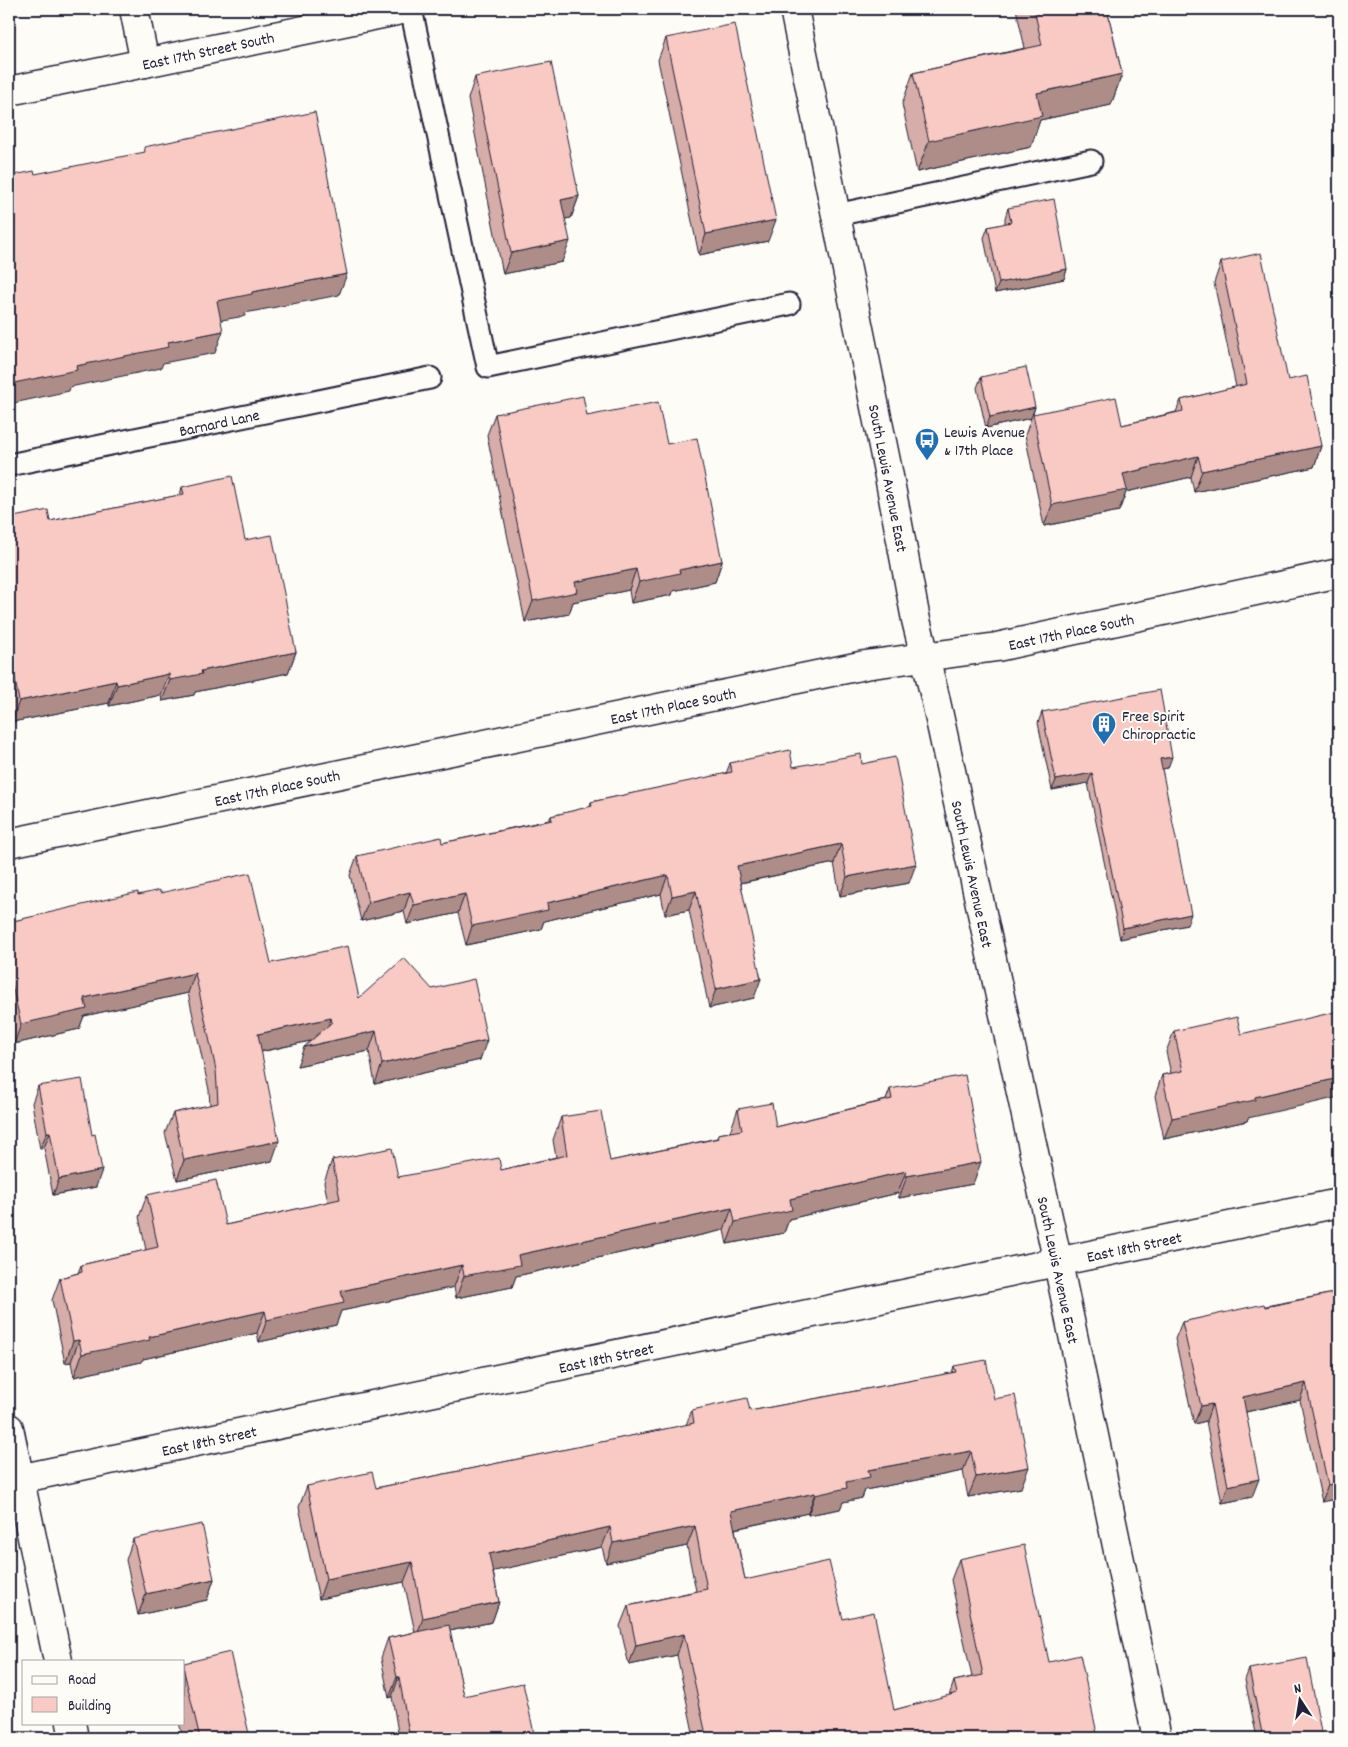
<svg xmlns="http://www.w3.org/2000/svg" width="1348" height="1747" font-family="Dekko,sans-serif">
<rect width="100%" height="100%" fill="#fdfcf7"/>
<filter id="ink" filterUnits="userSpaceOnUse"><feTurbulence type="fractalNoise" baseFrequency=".02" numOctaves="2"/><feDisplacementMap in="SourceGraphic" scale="10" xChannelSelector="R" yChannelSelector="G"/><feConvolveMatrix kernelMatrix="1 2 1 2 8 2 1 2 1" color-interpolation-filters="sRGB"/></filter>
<g filter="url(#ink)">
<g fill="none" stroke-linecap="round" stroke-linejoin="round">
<defs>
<g id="service">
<polyline points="411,9 488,367 789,304"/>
<polyline points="836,215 1091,161"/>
<polyline points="9,465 430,378"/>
</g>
<g id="minor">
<polyline points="134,9 145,63"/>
<polyline points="9,91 406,9"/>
<polyline points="9,843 865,665 997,647 1339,573"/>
<polyline points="9,1428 58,1661"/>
<polyline points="9,1481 1339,1203"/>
<polyline points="71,1723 74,1738"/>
</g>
<polyline id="secondary" points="794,9 888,471 916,620 935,697 1058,1263 1157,1738"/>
</defs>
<use href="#service" stroke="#22223b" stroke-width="25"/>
<use href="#minor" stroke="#22223b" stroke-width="31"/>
<use href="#secondary" stroke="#22223b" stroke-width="31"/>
<use href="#service" stroke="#fdfcf7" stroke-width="21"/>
<use href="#minor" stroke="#fdfcf7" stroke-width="28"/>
<use href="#secondary" stroke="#fdfcf7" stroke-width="28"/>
</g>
<g fill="#d6ada8" stroke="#22223b">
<polygon points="1016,9 1107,9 1122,74 1111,105 1040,120 1031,147 917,172 902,104 913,73 1025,48"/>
<polygon points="666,38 768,241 699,255 658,60"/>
<polygon points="475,77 579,196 571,218 565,219 562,262 503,274 468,99"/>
<polygon points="1008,208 1067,269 1064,279 995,293 984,238 988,227 1005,224 1005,218"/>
<polygon points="1221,262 1288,380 1321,446 1314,467 1194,492 1191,477 1126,492 1119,511 1044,526 1025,435 1031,418 986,428 977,388 981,377 1035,407 1033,414 1122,425 1176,412 1181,400 1236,387 1214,283"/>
<polygon points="495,414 587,416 667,444 722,561 715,582 673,591 672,595 631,603 629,590 573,602 569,614 525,622 487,435"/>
<polygon points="182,487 245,540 296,652 288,673 195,692 194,695 162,701 161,695 109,706 109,703 12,722 9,707 9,518 50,521 180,495"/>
<polygon points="1042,712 1168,768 1162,769 1187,925 1120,939 1088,783 1052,790 1038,723"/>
<polygon points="730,763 793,767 862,764 909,883 840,896 834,863 741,883 754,998 709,1008 689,910 665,915 661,894 544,921 541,929 466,945 458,913 407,924 404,911 361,921 350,875 357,856 442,843 549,820 551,816 590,807 591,802 726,774"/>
<polygon points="160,893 271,963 359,998 480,1060 375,1084 369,1051 297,1066 310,1041 261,1052 272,1161 177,1180 165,1133 173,1113 210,1105 209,1090 188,993 84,1016 79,1029 14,1044 9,1023 9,922 138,895"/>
<polygon points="1174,1031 1248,1118 1247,1121 1164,1139 1155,1096 1162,1075 1171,1073 1166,1052"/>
<polygon points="38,1086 96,1187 53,1195 44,1148 40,1149 32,1103"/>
<polygon points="890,1089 973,1184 899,1198 898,1193 789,1219 784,1233 727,1244 724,1230 516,1276 512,1287 456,1298 454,1287 341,1311 336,1325 259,1342 257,1333 143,1359 141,1362 74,1377 71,1362 65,1363 52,1300 60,1278 78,1273 81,1265 146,1250 139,1217 147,1195 226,1225 328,1202 324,1182 332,1160 398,1177 501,1170 556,1157 553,1140 561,1117 610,1161 717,1138 718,1134 730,1132 738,1109 776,1127 886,1100"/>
<polygon points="1339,1292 1339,1498 1322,1502 1300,1400 1246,1412 1252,1497 1222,1503 1206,1421 1194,1424 1175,1339 1182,1322"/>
<polygon points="954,1366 994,1399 1021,1488 968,1497 963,1471 865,1490 862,1498 843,1502 840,1509 808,1515 808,1513 735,1529 745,1580 843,1619 894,1710 949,1696 954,1681 972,1677 951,1580 959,1559 1049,1662 1098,1738 694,1737 677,1655 629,1665 620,1626 628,1606 696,1591 687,1546 606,1563 602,1547 493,1571 499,1602 492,1622 450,1631 464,1696 535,1738 399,1738 392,1697 389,1698 381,1658 388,1638 415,1632 404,1582 319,1599 299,1507 307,1486 376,1488 686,1425 692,1410 750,1411 952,1373"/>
<polygon points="133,1539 214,1579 207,1600 138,1615 126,1560"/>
<polygon points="184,1663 250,1738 183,1738 179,1723 184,1723"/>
<polygon points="1249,1669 1322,1737 1321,1738 1257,1738 1245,1680"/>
</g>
<g fill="#ae8d88" stroke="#22223b">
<polygon points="1122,74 1111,105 1040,120 1031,147 917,172 929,141 1037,93"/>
<polygon points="579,196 571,218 553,221 561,200"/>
<polygon points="776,220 768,241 699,255 706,234"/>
<polygon points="570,241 562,262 503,274 511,253"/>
<polygon points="1067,269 1064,279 995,293 999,283"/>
<polygon points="347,274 339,295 245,313 245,316 210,322 217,301 252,292"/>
<polygon points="223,331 215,353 163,363 161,368 70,387 69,391 9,404 9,384 168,342"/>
<polygon points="1035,407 1031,418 986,428 990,417"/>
<polygon points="1321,446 1314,467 1194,492 1202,471"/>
<polygon points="1198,456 1191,477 1126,492 1119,511 1044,526 1052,505 1123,474"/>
<polygon points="722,561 715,582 673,591 672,595 631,603 639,582 679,570"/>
<polygon points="636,569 629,590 573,602 569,614 525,622 533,601 575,582"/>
<polygon points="296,652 288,673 195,692 194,695 162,701 170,680 201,671"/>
<polygon points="169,674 161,695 109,706 117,685"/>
<polygon points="116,681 109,703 12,722 19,701"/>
<polygon points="1172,757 1168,768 1156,770 1160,759"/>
<polygon points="1092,773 1088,783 1052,790 1056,780"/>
<polygon points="841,844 834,863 730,885 737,866"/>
<polygon points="916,864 909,883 840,896 847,877"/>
<polygon points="668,875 661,894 544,921 541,929 466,945 472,926 547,903"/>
<polygon points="696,891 689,910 665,915 672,896"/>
<polygon points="410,892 404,911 361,921 368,902"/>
<polygon points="465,894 458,913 407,924 414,905"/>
<polygon points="1191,914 1187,925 1120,939 1123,928"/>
<polygon points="195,973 188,993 84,1016 79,1029 14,1044 21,1024 84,998"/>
<polygon points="761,979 754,998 709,1008 716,989"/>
<polygon points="331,1018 324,1038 250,1054 258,1034"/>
<polygon points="376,1031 369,1051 297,1066 304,1047"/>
<polygon points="487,1040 480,1060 375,1084 382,1064"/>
<polygon points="1339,1078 1339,1097 1248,1118 1247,1121 1164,1139 1172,1118 1255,1097"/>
<polygon points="47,1132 50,1132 44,1148 40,1149"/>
<polygon points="279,1141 272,1161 177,1180 184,1160"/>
<polygon points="981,1162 973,1184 899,1198 907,1176"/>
<polygon points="102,1170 96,1187 53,1195 59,1179"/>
<polygon points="906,1171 898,1193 789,1219 784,1233 727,1244 735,1222 790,1199"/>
<polygon points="732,1208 724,1230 516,1276 512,1287 456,1298 464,1276 518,1255"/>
<polygon points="462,1265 454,1287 341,1311 336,1325 259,1342 267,1320 341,1291"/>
<polygon points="265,1311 257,1333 143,1359 141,1362 74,1377 82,1354 149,1337"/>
<polygon points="79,1340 71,1362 65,1363 73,1341"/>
<polygon points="1306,1383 1300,1400 1236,1414 1243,1397"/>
<polygon points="1212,1404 1206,1421 1194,1424 1201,1406"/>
<polygon points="971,1451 963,1471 865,1490 862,1498 843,1502 840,1509 808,1515 815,1495 846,1482 868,1470"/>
<polygon points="1029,1467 1021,1488 968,1497 976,1477"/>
<polygon points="1259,1479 1252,1497 1222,1503 1228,1486"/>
<polygon points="1339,1482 1339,1498 1322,1502 1328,1485"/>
<polygon points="815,1493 808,1513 724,1531 731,1511"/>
<polygon points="695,1526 687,1546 606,1563 613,1543"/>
<polygon points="610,1527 602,1547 481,1574 489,1554"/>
<polygon points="412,1562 404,1582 319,1599 326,1579"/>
<polygon points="214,1579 207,1600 138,1615 146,1594"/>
<polygon points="499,1602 492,1622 416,1638 423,1618"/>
<polygon points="684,1634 677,1655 629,1665 636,1645"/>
<polygon points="397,1677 399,1677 392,1697 389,1698"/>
</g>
<g fill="#f9c9c3" stroke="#22223b">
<polygon points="1034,9 1107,9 1122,74 1037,93 1042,116 929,141 913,73 1042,45"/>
<polygon points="735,24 776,220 706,234 666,38"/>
<polygon points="551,62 579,196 561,200 570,241 511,253 475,77"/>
<polygon points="315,112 347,274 252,292 252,294 217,301 223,331 168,342 169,347 76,366 77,370 9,384 9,176 34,171 35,174 145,152 144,147"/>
<polygon points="1054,199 1067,269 999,283 988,227 1011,222 1008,208"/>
<polygon points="1261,253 1288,380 1307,376 1321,446 1202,471 1198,456 1123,474 1127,490 1052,505 1033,414 1116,397 1122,425 1183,411 1181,400 1247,384 1221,262"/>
<polygon points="1026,367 1035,407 990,417 981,377"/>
<polygon points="583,396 587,416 658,402 667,444 697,438 722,561 679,570 680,573 639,582 636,569 575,582 577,592 533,601 495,414"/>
<polygon points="232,476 245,540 272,535 296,652 201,671 202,674 170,680 169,674 117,685 116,681 19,701 9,647 9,518 48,510 50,521 184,494 182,487"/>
<polygon points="1160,690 1172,757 1160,759 1191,914 1123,928 1092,773 1056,780 1042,712"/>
<polygon points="790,750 793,767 861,754 862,764 895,757 916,864 847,877 841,844 737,866 761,979 716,989 696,891 672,896 668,875 547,903 548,910 472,926 465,894 414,905 410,892 368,902 357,856 441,837 442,843 552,820 551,816 592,806 591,802 732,772 730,763"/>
<polygon points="250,873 271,963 348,946 359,998 404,958 432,989 474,979 487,1040 382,1064 376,1031 304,1047 332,1022 331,1018 258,1034 279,1141 184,1160 173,1113 218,1103 216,1070 195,973 84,998 87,1009 21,1024 9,972 9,922 138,892 138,895 160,890 160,893"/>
<polygon points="1339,1011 1339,1078 1255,1097 1255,1100 1172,1118 1162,1075 1183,1071 1174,1031 1237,1017 1241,1034"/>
<polygon points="965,1075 981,1162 907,1176 906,1171 790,1199 792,1210 735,1222 732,1208 518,1255 520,1265 464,1276 462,1265 341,1291 344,1303 267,1320 265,1311 149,1337 150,1340 82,1354 79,1340 73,1341 60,1278 82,1272 81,1265 158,1247 147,1195 216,1180 226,1225 340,1199 332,1160 392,1148 398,1177 499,1158 501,1170 567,1155 561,1117 601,1111 610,1161 719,1138 718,1134 742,1130 738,1109 772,1103 776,1127 892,1099 890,1089"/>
<polygon points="82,1079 92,1135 95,1134 102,1170 59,1179 50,1132 47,1132 38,1086"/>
<polygon points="1339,1292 1339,1482 1328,1485 1306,1383 1243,1397 1259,1479 1228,1486 1212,1404 1201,1406 1182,1322 1264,1304 1265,1307"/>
<polygon points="986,1360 994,1399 1015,1395 1029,1467 976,1477 971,1451 868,1470 870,1477 846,1482 847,1488 815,1495 815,1493 731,1511 745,1580 829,1561 843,1619 874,1612 894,1710 957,1693 954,1681 983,1675 959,1559 1024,1545 1049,1662 1080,1655 1098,1738 690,1738 706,1735 684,1634 636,1645 628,1606 707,1589 695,1526 613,1543 610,1527 489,1554 499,1602 423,1618 412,1562 326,1579 307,1486 372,1472 376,1488 694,1423 692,1410 747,1398 750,1411 956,1372 954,1366"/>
<polygon points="202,1524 214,1579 146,1594 133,1539"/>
<polygon points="449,1625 464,1696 523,1683 535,1738 410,1738 399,1677 397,1677 388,1638"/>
<polygon points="230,1652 250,1738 200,1738 184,1671 184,1663"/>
<polygon points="1307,1658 1322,1737 1314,1738 1263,1738 1249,1669"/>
<polygon points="296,1731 298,1738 265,1738"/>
</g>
</g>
<defs>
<symbol id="bus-pin" viewBox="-11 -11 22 30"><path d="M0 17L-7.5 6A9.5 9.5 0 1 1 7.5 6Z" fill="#1f6fb2" stroke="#fdfcf7"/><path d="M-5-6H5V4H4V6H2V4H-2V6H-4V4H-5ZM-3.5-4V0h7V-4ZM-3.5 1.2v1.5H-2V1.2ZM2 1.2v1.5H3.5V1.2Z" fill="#fff"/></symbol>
<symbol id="building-pin" viewBox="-11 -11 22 30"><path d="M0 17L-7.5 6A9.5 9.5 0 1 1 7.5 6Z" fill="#1f6fb2" stroke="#fdfcf7"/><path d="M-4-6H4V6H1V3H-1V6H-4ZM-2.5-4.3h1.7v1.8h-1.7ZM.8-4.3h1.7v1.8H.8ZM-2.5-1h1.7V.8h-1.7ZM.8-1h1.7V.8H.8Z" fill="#fff"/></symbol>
</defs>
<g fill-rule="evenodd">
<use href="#bus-pin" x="913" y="426" width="28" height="38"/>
<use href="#building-pin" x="1090" y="710" width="28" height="38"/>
</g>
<g text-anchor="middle" stroke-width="4" stroke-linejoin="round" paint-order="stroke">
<g font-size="16" fill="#22223b" stroke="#fdfcf7">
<text transform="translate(208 50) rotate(-12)" y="6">East 17th Street South</text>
<text transform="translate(219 422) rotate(-12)" y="6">Barnard Lane</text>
<text transform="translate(889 478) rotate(79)" y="6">South Lewis Avenue East</text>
<text transform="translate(1071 631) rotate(-12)" y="6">East 17th Place South</text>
<text transform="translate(673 705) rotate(-12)" y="6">East 17th Place South</text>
<text transform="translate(277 787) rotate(-12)" y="6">East 17th Place South</text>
<text transform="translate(973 874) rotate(78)" y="6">South Lewis Avenue East</text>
<text transform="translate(1134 1246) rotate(-12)" y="6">East 18th Street</text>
<text transform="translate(1059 1270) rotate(78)" y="6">South Lewis Avenue East</text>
<text transform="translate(606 1357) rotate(-12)" y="6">East 18th Street</text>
<text transform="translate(209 1440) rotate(-12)" y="6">East 18th Street</text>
</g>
<g font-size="16" fill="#22223b" stroke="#fdfcf7" text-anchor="start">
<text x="944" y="437">Lewis Avenue<tspan x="944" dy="18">&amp; 17th Place</tspan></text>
<text x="1122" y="721">Free Spirit<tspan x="1122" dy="18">Chiropractic</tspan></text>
</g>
</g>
<rect width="1348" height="1747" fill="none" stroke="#fdfcf7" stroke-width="30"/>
<rect x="15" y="15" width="1318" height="1717" fill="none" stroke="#22223b" stroke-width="2" filter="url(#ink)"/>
<rect x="22" y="1660" width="162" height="65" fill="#fdfcf7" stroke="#a5a5ac"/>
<rect x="32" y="1676" width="25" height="8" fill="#fdfcf7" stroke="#a5a5ac"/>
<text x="68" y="1684" font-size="15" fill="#22223b">Road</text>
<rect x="32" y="1697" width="25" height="15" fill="#f9c9c3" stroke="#a5a5ac"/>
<text x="68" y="1710" font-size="15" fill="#22223b">Building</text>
<g transform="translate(1300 1700) rotate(348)" stroke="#fdfcf7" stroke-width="4" paint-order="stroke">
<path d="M0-4L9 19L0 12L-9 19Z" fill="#22223b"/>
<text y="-8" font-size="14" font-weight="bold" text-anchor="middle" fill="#22223b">N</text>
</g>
</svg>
